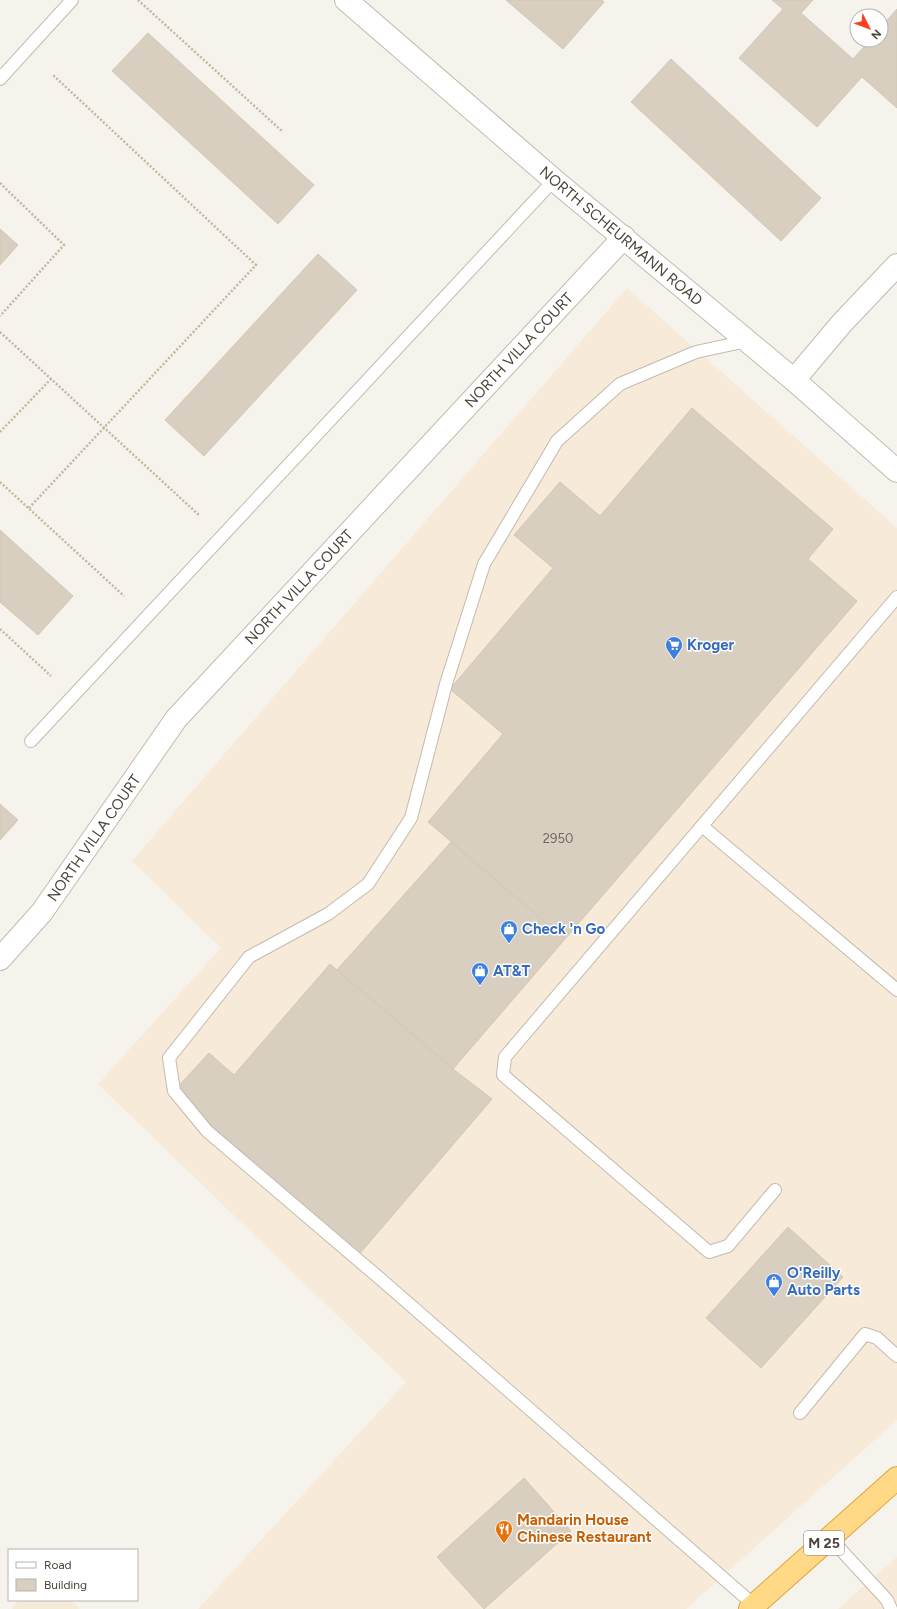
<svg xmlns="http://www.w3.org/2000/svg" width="897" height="1609" font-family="Figtree,sans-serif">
<rect width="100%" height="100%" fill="#f6f3ec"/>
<g fill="#f7ead8">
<polygon points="627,288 897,528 897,1420 686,1609 198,1609 406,1382 98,1084 221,948 132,861"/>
<polygon points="897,1557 897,1609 838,1609"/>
<polygon points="19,1600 71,1600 80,1609 12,1609"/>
</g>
<g fill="#d8cfc1" stroke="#d3c7b4">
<polygon points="506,0 602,0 604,2 563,49"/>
<polygon points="772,0 813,0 801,13 853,59 870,40 881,40 881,27 897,9 897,108 862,77 817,127 739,58 783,9"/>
<polygon points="148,33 314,185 278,224 112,71"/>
<polygon points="671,59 821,198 781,241 631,102"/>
<polygon points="0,229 18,245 0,265"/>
<polygon points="318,254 357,290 204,456 165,420"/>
<polygon points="692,408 833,529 808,559 857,601 565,939 428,822 503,734 450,689 553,568 514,535 560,482 600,516"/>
<polygon points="0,530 73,596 38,635 0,602"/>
<polygon points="0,804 18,820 0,840"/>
<polygon points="451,842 565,939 453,1069 337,970"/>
<polygon points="330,964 453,1069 492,1099 356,1258 174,1091 209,1053 234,1075"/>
<polygon points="788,1227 843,1277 761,1368 706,1318"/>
<polygon points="524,1478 571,1531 484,1609 437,1557"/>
</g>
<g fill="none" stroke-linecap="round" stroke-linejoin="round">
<defs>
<g id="service">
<polyline points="0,79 72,0"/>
<polyline points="747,341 696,352 620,384 557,441 484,564 446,684 411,818 368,884 328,914 249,957 169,1058 174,1091 207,1131 384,1282 754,1605"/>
<polyline points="31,741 554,180"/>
<polyline points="702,826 897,990"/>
<polyline points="775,1190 728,1246 709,1252 503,1075 505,1057 897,597"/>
<polyline points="800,1413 865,1334 877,1338 897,1356"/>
<polyline points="830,1538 887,1600 891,1609"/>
</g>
<g id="minor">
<polyline points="794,380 842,323 897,265"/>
<polyline points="0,959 42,912 176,719 624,237"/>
</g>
<polyline id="tertiary" points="346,0 554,180 794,380 897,471"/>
<polyline id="trunk" points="750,1609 897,1478"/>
</defs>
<use href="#service" stroke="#c2bbae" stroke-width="14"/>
<use href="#minor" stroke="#c2bbae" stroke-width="24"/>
<use href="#tertiary" stroke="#c2bbae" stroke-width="24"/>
<use href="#trunk" stroke="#e0a43c" stroke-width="24"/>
<g stroke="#c4b79f" stroke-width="2.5" stroke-dasharray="2 2" stroke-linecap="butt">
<polyline points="138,0 283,132"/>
<polyline points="0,183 64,245 0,316"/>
<polyline points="0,332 200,516"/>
<polyline points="0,432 51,379"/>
<polyline points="0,482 124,596"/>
<polyline points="29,508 256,265 53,75"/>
<polyline points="0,629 51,676"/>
</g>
<use href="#service" stroke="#fff" stroke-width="12"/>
<use href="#minor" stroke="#fff" stroke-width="22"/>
<use href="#tertiary" stroke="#fff" stroke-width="22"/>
<use href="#trunk" stroke="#ffd985" stroke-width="22"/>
</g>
<defs>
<symbol id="supermarket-pin" viewBox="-11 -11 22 30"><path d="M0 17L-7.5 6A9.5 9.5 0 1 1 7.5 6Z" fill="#3f7fe0" stroke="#fff"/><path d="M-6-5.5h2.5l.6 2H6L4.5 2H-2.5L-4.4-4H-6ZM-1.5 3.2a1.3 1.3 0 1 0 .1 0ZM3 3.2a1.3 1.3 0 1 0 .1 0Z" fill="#fff"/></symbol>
<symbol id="shop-pin" viewBox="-11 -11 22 30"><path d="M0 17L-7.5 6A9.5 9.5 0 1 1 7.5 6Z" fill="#3f7fe0" stroke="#fff"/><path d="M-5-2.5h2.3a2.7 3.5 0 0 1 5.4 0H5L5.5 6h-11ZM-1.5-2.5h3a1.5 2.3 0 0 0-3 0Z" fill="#fff"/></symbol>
<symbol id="restaurant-pin" viewBox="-11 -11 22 30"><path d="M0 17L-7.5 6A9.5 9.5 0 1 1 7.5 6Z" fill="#e8710a" stroke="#fff"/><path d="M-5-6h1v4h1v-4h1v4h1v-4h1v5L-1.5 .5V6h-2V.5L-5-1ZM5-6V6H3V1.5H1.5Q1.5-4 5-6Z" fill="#fff"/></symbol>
</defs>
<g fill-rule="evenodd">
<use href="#supermarket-pin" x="664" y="635" width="20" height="27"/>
<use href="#shop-pin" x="499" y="919" width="20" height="27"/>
<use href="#shop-pin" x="470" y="961" width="20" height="27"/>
<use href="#shop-pin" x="764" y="1272" width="20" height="27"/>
<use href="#restaurant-pin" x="494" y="1519" width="20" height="27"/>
</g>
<g text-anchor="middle" stroke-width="3" stroke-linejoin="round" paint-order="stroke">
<g font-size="13" fill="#6e675b">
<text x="558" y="843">2950</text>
</g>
<rect fill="#fff" stroke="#817c74" stroke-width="1" x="804" y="1531" width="40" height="24" rx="3"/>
<g font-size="14" font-weight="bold" fill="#4b4439">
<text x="824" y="1548">M 25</text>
</g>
<g font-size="15" fill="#4b4439" stroke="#fff">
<text transform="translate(621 236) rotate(40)" y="5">NORTH SCHEURMANN ROAD</text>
<text transform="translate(519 350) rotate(-47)" y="5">NORTH VILLA COURT</text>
<text transform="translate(299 587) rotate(-47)" y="5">NORTH VILLA COURT</text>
<text transform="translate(94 838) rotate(-55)" y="5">NORTH VILLA COURT</text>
</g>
<g font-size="15" font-weight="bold" fill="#366cbe" stroke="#fff" text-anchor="start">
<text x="687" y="650">Kroger</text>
<text x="522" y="934">Check 'n Go</text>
<text x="493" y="976">AT&amp;T</text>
<text x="787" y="1278">O'Reilly<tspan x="787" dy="17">Auto Parts</tspan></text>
</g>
<g font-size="15" font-weight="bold" fill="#c56008" stroke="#fff" text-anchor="start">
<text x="517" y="1525">Mandarin House<tspan x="517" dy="17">Chinese Restaurant</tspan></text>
</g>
</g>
<rect x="8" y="1549" width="130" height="52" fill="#ffffff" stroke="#b7b4b0"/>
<rect x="16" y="1562" width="20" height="6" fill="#ffffff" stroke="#b7b4b0"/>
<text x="44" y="1569" font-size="12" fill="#4b4439">Road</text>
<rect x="16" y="1579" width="20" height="12" fill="#d8cfc1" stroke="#b7b4b0"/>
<text x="44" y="1589" font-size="12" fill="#4b4439">Building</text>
<g transform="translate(869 28) rotate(132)"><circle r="19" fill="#ffffff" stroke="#b7b4b0"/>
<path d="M0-3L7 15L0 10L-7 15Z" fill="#fc3f1d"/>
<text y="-6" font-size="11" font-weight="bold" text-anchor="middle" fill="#4b4439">N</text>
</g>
</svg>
